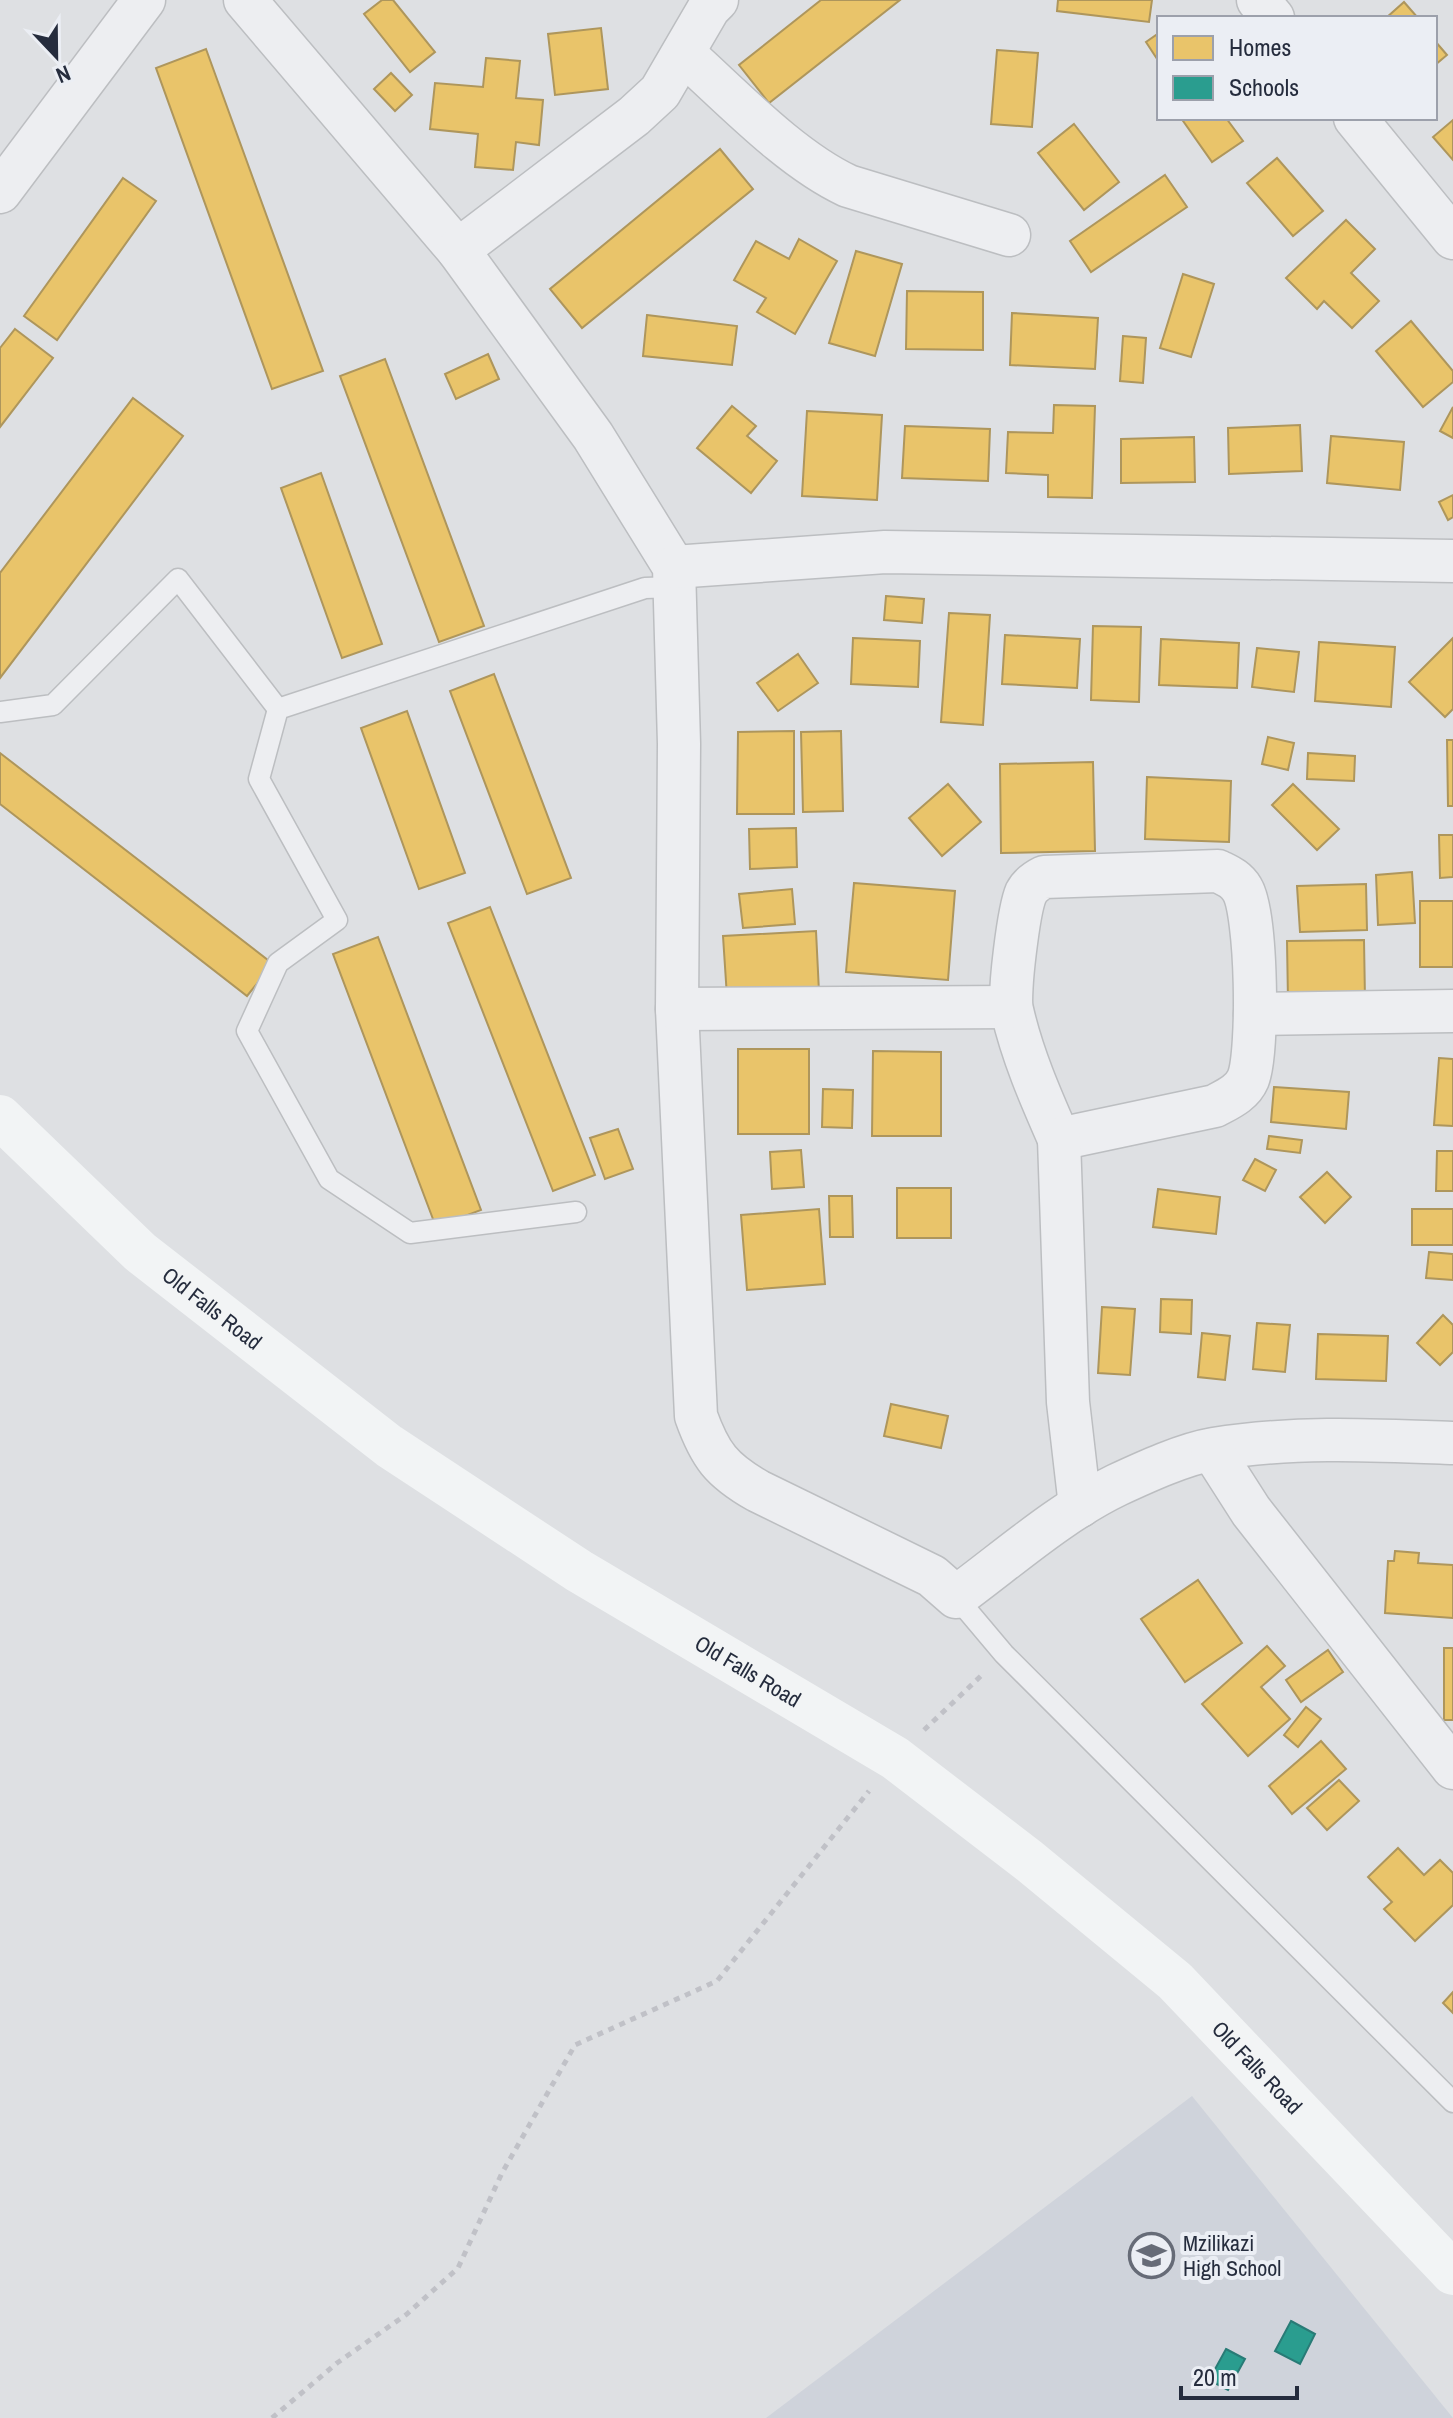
<svg xmlns="http://www.w3.org/2000/svg" width="1453" height="2418" font-family="'Archivo Narrow',sans-serif">
<rect width="100%" height="100%" fill="#dee0e3"/>
<polygon fill="#cfd3db" points="1192,2096 1453,2418 766,2418"/>
<g fill="#e9c46a" stroke="#ae965c" stroke-width="2">
<polygon points="382,0 393,0 435,52 410,72 364,14"/>
<polygon points="821,0 900,0 769,103 739,65"/>
<polygon points="1058,0 1152,0 1149,22 1057,11"/>
<polygon points="1404,2 1418,18 1386,18"/>
<polygon points="601,28 608,89 555,95 548,34"/>
<polygon points="1159,33 1159,62 1146,42"/>
<polygon points="1435,41 1447,55 1435,65"/>
<polygon points="206,49 323,371 272,389 156,68"/>
<polygon points="997,50 1038,53 1032,127 991,124"/>
<polygon points="486,58 520,61 516,98 543,100 539,145 516,142 513,170 475,167 478,134 430,129 435,83 483,87"/>
<polygon points="391,73 412,95 395,111 374,89"/>
<polygon points="1181,118 1226,118 1243,141 1212,162"/>
<polygon points="1453,120 1453,160 1433,137"/>
<polygon points="1074,124 1119,182 1084,210 1038,153"/>
<polygon points="720,149 753,189 582,328 550,289"/>
<polygon points="1277,158 1323,211 1293,236 1247,183"/>
<polygon points="1165,175 1187,207 1091,272 1070,241"/>
<polygon points="123,178 156,201 57,340 24,316"/>
<polygon points="1346,220 1375,249 1351,273 1379,301 1352,328 1324,301 1317,309 1286,278"/>
<polygon points="799,239 837,261 795,334 757,312 766,298 734,280 756,241 789,259"/>
<polygon points="856,251 902,264 875,356 829,343"/>
<polygon points="1183,274 1214,284 1191,357 1160,348"/>
<polygon points="907,291 983,292 983,350 906,349"/>
<polygon points="1012,313 1098,318 1095,369 1010,365"/>
<polygon points="647,315 737,326 732,365 643,356"/>
<polygon points="1411,321 1453,371 1453,382 1423,407 1376,351"/>
<polygon points="15,329 53,358 0,427 0,348"/>
<polygon points="1123,336 1146,338 1143,383 1120,381"/>
<polygon points="488,354 499,379 456,399 445,374"/>
<polygon points="385,359 484,626 439,642 340,376"/>
<polygon points="133,398 183,436 0,678 0,573"/>
<polygon points="1054,405 1095,406 1092,498 1048,497 1048,475 1006,473 1008,432 1053,433"/>
<polygon points="732,406 756,426 747,436 777,461 751,493 697,448"/>
<polygon points="1453,407 1453,438 1440,431"/>
<polygon points="807,411 882,415 877,500 802,496"/>
<polygon points="1300,425 1302,471 1229,474 1228,428"/>
<polygon points="905,426 990,429 988,481 902,478"/>
<polygon points="1331,436 1404,442 1400,490 1327,483"/>
<polygon points="1194,437 1195,482 1121,483 1121,439"/>
<polygon points="321,473 382,644 342,658 281,488"/>
<polygon points="1453,495 1453,517 1448,520 1439,502"/>
<polygon points="886,596 924,599 922,623 884,620"/>
<polygon points="949,613 990,615 983,725 941,722"/>
<polygon points="1093,626 1141,627 1139,702 1091,700"/>
<polygon points="1005,635 1080,639 1077,688 1002,684"/>
<polygon points="853,638 920,641 918,687 851,684"/>
<polygon points="1453,638 1453,709 1445,717 1409,682"/>
<polygon points="1161,639 1239,643 1237,688 1159,685"/>
<polygon points="1319,642 1395,647 1391,707 1315,701"/>
<polygon points="1257,648 1299,652 1294,692 1252,687"/>
<polygon points="798,654 818,683 778,711 757,683"/>
<polygon points="494,674 571,878 527,894 450,691"/>
<polygon points="407,711 465,873 419,889 361,728"/>
<polygon points="794,731 794,814 737,814 738,732"/>
<polygon points="841,731 843,811 803,812 801,732"/>
<polygon points="1268,737 1294,743 1288,770 1262,764"/>
<polygon points="1447,740 1453,740 1453,806 1448,806"/>
<polygon points="0,753 273,964 247,996 0,804"/>
<polygon points="1308,753 1355,756 1354,781 1307,779"/>
<polygon points="1093,762 1095,851 1001,853 1000,764"/>
<polygon points="1147,777 1231,781 1229,842 1145,839"/>
<polygon points="948,784 981,822 942,856 909,818"/>
<polygon points="1293,784 1339,829 1317,850 1272,805"/>
<polygon points="796,828 797,867 750,869 749,829"/>
<polygon points="1439,835 1453,835 1453,877 1440,878"/>
<polygon points="1412,872 1415,923 1378,925 1376,875"/>
<polygon points="854,883 955,891 948,980 846,972"/>
<polygon points="1366,884 1367,930 1300,932 1297,886"/>
<polygon points="792,889 795,924 743,928 739,894"/>
<rect x="1420" y="901" width="33" height="66"/>
<polygon points="490,907 595,1175 553,1191 448,923"/>
<polygon points="816,931 819,992 727,997 723,936"/>
<polygon points="378,937 481,1210 436,1227 333,954"/>
<polygon points="1364,940 1365,1000 1288,1001 1287,941"/>
<rect x="738" y="1049" width="71" height="85"/>
<polygon points="873,1051 941,1052 941,1136 872,1136"/>
<polygon points="1439,1058 1453,1059 1453,1126 1434,1125"/>
<polygon points="1274,1087 1349,1092 1346,1129 1271,1122"/>
<polygon points="823,1089 853,1090 852,1128 822,1127"/>
<polygon points="618,1129 633,1169 605,1179 590,1138"/>
<polygon points="1269,1136 1302,1140 1300,1153 1267,1149"/>
<polygon points="801,1150 804,1187 772,1189 770,1152"/>
<polygon points="1437,1151 1453,1151 1453,1191 1436,1191"/>
<polygon points="1255,1159 1276,1170 1265,1191 1243,1180"/>
<polygon points="1327,1172 1351,1197 1325,1223 1300,1197"/>
<rect x="897" y="1188" width="54" height="50"/>
<polygon points="1158,1189 1220,1197 1216,1234 1153,1227"/>
<polygon points="829,1196 852,1196 853,1237 830,1237"/>
<polygon points="819,1209 825,1284 747,1290 741,1215"/>
<rect x="1412" y="1209" width="41" height="36"/>
<polygon points="1429,1252 1453,1254 1453,1280 1426,1278"/>
<polygon points="1161,1299 1192,1300 1191,1334 1160,1332"/>
<polygon points="1102,1307 1135,1309 1130,1375 1098,1373"/>
<polygon points="1443,1315 1453,1325 1453,1352 1440,1365 1417,1343"/>
<polygon points="1257,1323 1290,1325 1285,1372 1253,1369"/>
<polygon points="1202,1333 1230,1336 1225,1380 1198,1377"/>
<polygon points="1318,1334 1388,1336 1386,1381 1316,1379"/>
<polygon points="891,1404 948,1416 941,1448 884,1436"/>
<polygon points="1395,1551 1419,1553 1418,1563 1453,1565 1453,1618 1385,1613 1388,1561 1394,1561"/>
<polygon points="1198,1580 1242,1643 1185,1682 1141,1619"/>
<polygon points="1267,1646 1285,1666 1261,1687 1290,1719 1248,1756 1202,1704"/>
<rect x="1444" y="1648" width="9" height="72"/>
<polygon points="1328,1650 1343,1672 1301,1702 1286,1680"/>
<polygon points="1306,1707 1321,1719 1298,1747 1284,1735"/>
<polygon points="1321,1741 1346,1769 1292,1814 1269,1786"/>
<polygon points="1339,1780 1359,1801 1327,1830 1307,1808"/>
<polygon points="1398,1848 1424,1875 1440,1860 1453,1873 1453,1905 1415,1941 1384,1909 1392,1902 1368,1877"/>
<polygon points="1453,1992 1453,2013 1443,2003"/>
</g>
<g fill="#2a9d8f" stroke="#287b76" stroke-width="2">
<polygon points="1291,2321 1315,2334 1300,2364 1275,2351"/>
<polygon points="1226,2349 1245,2359 1228,2390 1209,2380"/>
</g>
<g fill="none" stroke-linecap="round" stroke-linejoin="round">
<defs>
<g id="lane">
<polyline points="0,712 53,705 178,579 278,709"/>
<polyline points="576,1212 410,1233 329,1179 247,1031 278,963 337,920 259,779 278,709 645,588 674,587"/>
<polyline points="956,1597 1004,1654 1453,2102"/>
</g>
<g id="street">
<path d="M245,0L458,250L593,436L674,567L679,744L677,1009L696,1416C710,1455 721,1470 758,1491L932,1576L956,1597C1008,1559 1059,1513 1117,1485C1145,1472 1184,1454 1214,1449C1293,1436 1374,1440 1453,1443"/>
<polyline points="1258,0 1273,18"/>
<path d="M684,54C732,97 790,159 848,186L1009,235"/>
<polyline points="1355,118 1453,238"/>
<polyline points="0,192 144,0"/>
<polyline points="458,250 634,116 660,92 709,8 717,0"/>
<polyline points="674,567 885,552 1453,561"/>
<path d="M1218,871C1228,876 1236,879 1242,889C1257,913 1259,1052 1248,1079C1242,1093 1228,1099 1215,1106L1059,1139C1041,1098 1022,1055 1012,1010C1008,994 1019,909 1026,893C1030,885 1036,881 1044,877Z"/>
<polyline points="677,1009 1011,1007"/>
<polyline points="1255,1014 1453,1011"/>
<polyline points="1059,1139 1068,1402 1080,1506"/>
<polyline points="1212,1450 1251,1511 1453,1768"/>
</g>
</defs>
<use href="#lane" stroke="#bcbec1" stroke-width="23"/>
<use href="#street" stroke="#bcbec1" stroke-width="45"/>
<g stroke="#c0c1c7" stroke-width="5" stroke-dasharray="6 6" stroke-linecap="butt">
<polyline points="924,1730 983,1674"/>
<polyline points="272,2418 337,2363 407,2314 458,2268 502,2173 575,2045 717,1981 869,1791"/>
</g>
<use href="#lane" stroke="#edeef1" stroke-width="20"/>
<use href="#street" stroke="#edeef1" stroke-width="42"/>
<path stroke="#f2f4f5" stroke-width="44" id="s1" d="M0,1117L140,1252L389,1446L579,1571L895,1758L1028,1860L1175,1981L1453,2273"/>
</g>
<defs>
<symbol id="school-ring" viewBox="-11 -11 22 22"><circle r="9.5" fill="#ebeef4" stroke="#666b77" stroke-width="1.5"/><path d="M0-5L7-2L0 1L-7-2ZM-4 1L0 2.5L4 1V4Q0 6-4 4Z" fill="#666b77"/></symbol>
</defs>
<g fill-rule="evenodd">
<use href="#school-ring" x="1126" y="2230" width="51" height="51"/>
</g>
<g text-anchor="middle" stroke-width="8" stroke-linejoin="round" paint-order="stroke">
<g font-size="22" fill="#252c3d" stroke="#ebeef4">
<text dy="8" stroke="none"><textPath href="#s1" startOffset="286">Old Falls Road</textPath></text>
<text dy="8" stroke="none"><textPath href="#s1" startOffset="934">Old Falls Road</textPath></text>
<text dy="8" stroke="none"><textPath href="#s1" startOffset="1582">Old Falls Road</textPath></text>
</g>
<g font-size="22" fill="#252c3d" stroke="#ebeef4" text-anchor="start">
<text x="1183" y="2251">Mzilikazi<tspan x="1183" dy="25">High School</tspan></text>
</g>
</g>
<rect x="1157" y="16" width="280" height="104" fill="#ebeef4" stroke="#9ca0ab" stroke-width="2"/>
<rect x="1173" y="36" width="40" height="24" fill="#e9c46a" stroke="#9ca0ab" stroke-width="2"/>
<text x="1229" y="56" font-size="24" fill="#252c3d">Homes</text>
<rect x="1173" y="76" width="40" height="24" fill="#2a9d8f" stroke="#9ca0ab" stroke-width="2"/>
<text x="1229" y="96" font-size="24" fill="#252c3d">Schools</text>
<g transform="translate(56 56) rotate(158)" stroke="#ebeef4" stroke-width="6" paint-order="stroke">
<path d="M0-6L14 30L0 20L-14 30Z" fill="#252c3d"/>
<text y="-12" font-size="22" font-weight="bold" text-anchor="middle" fill="#252c3d">N</text>
</g>
<path d="M1181 2386v12h116v-12" fill="none" stroke="#252c3d" stroke-width="4"/>
<text x="1193" y="2386" font-size="24" fill="#252c3d" stroke="#ebeef4" stroke-width="6" paint-order="stroke">20 m</text>
</svg>
